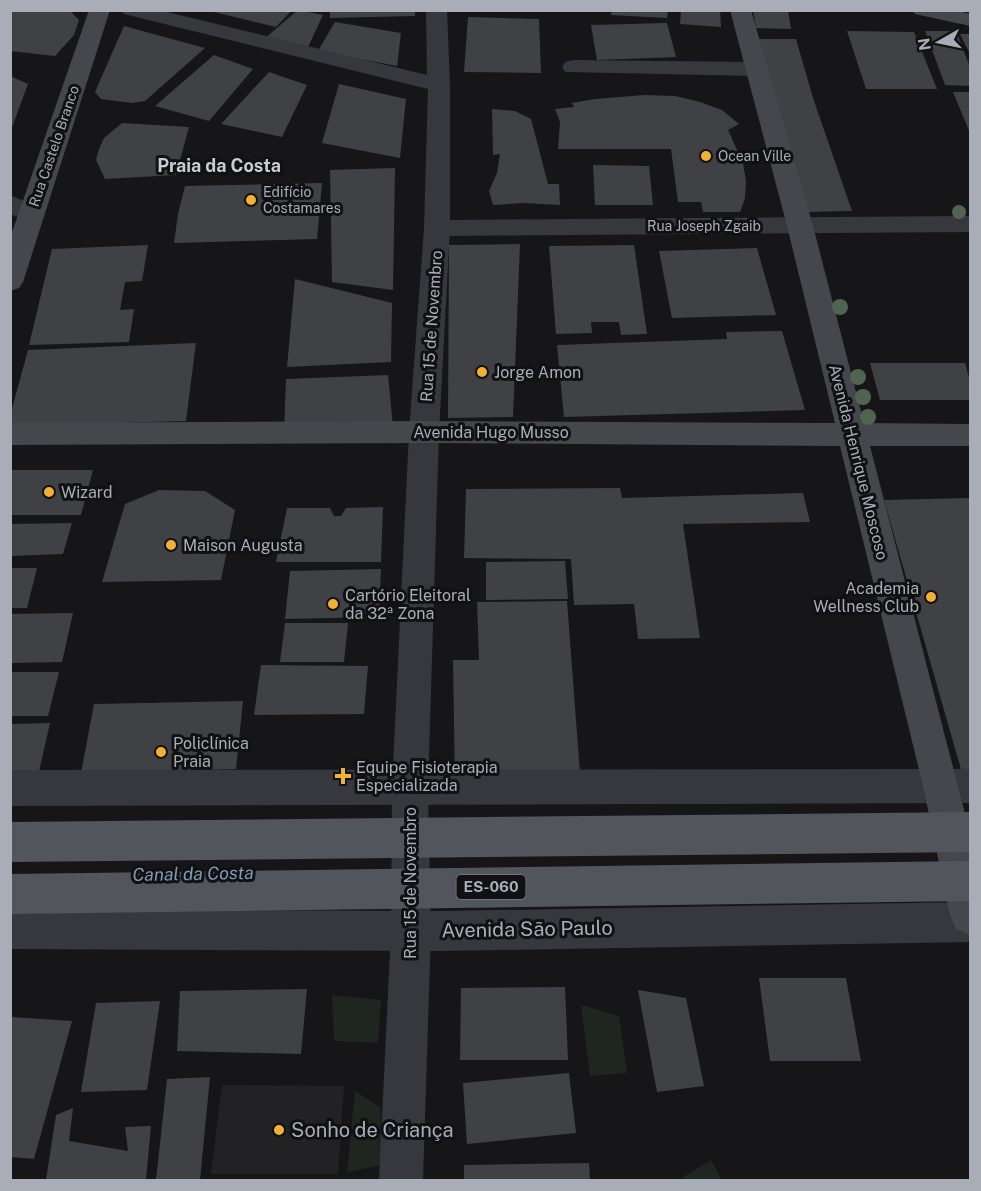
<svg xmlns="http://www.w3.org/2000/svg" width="981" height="1191" font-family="'Public Sans',sans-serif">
<rect width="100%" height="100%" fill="#161618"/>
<polygon fill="#222225" points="222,1085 344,1086 338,1174 211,1174"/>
<g fill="#1e261f">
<polygon points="332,995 381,1000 378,1043 334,1041"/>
<polygon points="581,1005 619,1016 627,1073 590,1076"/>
<polygon points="355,1091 380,1107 383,1165 347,1172"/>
<polygon points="711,1160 722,1180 683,1180 683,1177"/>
</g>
<g fill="#404145">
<polygon points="10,10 69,10 79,20 74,35 55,56 10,51"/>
<polygon points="206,10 292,10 276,27"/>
<polygon points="298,10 323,15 308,47 264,39"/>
<polygon points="330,10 415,10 415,16 330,18"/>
<polygon points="612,10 668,10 667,18 611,15"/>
<polygon points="681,10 720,10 721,27 680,24"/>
<polygon points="753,10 788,10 791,29 756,28"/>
<polygon points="468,17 539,19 541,73 464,72"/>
<polygon points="335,22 401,33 397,66 318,51"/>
<polygon points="667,23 676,57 597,60 591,25"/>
<polygon points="124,26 205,48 145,101 132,103 101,99 95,92"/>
<polygon points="847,31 914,32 937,89 866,89"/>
<polygon points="925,31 956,31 970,67 970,86 945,85"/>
<polygon points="960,34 970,34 970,54"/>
<polygon points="757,39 796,39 813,98 852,211 806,212"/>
<polygon points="214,55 253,69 209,121 155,106"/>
<polygon points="269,72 307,85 282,137 221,124"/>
<polygon points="10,76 28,84 11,130 10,130"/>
<polygon points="339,84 406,99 400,158 322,143"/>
<polygon points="953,92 970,92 970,133"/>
<polygon points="645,95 675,96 700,102 722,110 739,124 728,130 743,163 746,181 745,198 740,212 703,212 701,202 678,202 671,149 558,149 560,122 555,109 574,107 572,103 595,99"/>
<polygon points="492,109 515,111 531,119 548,184 559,184 560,205 524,203 493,205 489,191 497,173 500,154 493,155"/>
<polygon points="122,123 189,127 176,175 105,179 96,160 99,149 104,138"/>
<polygon points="593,165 649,166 653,205 595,205"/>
<polygon points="395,168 393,290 332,282 330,170"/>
<polygon points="322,183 317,239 174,243 178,214 185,186"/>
<polygon points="520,244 513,417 448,418 449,245"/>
<polygon points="148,245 142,281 125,282 120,310 134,309 129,342 29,345 52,249"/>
<polygon points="634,245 647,334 621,335 619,322 591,322 592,333 556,334 549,246"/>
<polygon points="757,248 776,315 672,318 659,251"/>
<polygon points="295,279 392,303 391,362 287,367"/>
<polygon points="782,331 805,410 564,417 557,345 727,339 726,332"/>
<polygon points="196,343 186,421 10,426 10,416 28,350"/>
<polygon points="870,363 965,363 970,381 970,400 880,400"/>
<polygon points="388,375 393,427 284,431 286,379"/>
<polygon points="10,470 93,470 81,515 10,515"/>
<polygon points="620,488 622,498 803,493 810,522 683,524 700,638 638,639 634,604 574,605 571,559 464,558 466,489"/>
<polygon points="159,490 205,491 235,510 221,580 102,582 125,504"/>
<polygon points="970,498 970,773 962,773 884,500"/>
<polygon points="383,507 381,562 276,562 287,508 330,508 334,516 341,516 346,508"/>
<polygon points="72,523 63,554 10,556 10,524"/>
<polygon points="565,561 568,599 486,600 486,562"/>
<polygon points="10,568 37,568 27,608 10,608"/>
<polygon points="381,569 379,617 285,619 290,571"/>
<polygon points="567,601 581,786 455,785 453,660 479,660 477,602"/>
<polygon points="73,613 62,662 10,663 10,614"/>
<polygon points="285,623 348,623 344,662 280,662"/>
<polygon points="261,665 368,666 364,714 254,715"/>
<polygon points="10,672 59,672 48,716 10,716"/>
<polygon points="243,701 236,769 81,773 94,704"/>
<polygon points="50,723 36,785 10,785 10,724"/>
<polygon points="759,978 846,978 861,1061 770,1061"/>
<polygon points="565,987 568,1060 460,1060 461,988"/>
<polygon points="307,989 301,1054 177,1051 180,991"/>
<polygon points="638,990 686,998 704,1086 657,1092"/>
<polygon points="160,1001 147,1090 81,1092 96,1003"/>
<polygon points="12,1017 72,1021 34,1159 10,1157 10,1023"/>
<polygon points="569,1073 576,1133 467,1144 463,1083"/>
<polygon points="210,1077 200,1180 156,1180 167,1079"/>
<polygon points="73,1108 69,1141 128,1151 125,1127 151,1126 146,1180 46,1180 56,1115"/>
<polygon points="589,1163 590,1180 464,1180 464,1165"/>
</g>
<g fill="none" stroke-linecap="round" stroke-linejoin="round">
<g fill="#37383d" fill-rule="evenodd">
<polygon points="573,60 755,62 763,64 766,69 763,74 755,76 565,72 562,67 565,62"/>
<polygon points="10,195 40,208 44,214 40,220 31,222 10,214"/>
<polygon points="970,216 970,232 437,236 428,234 424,228 428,222 437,220"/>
<polygon points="970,769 970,803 10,806 10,770"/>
<polygon points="970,902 970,942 443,951 10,949 10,909 443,911"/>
</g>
<polygon fill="#37383d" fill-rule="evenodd" points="121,10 159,10 427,75 426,10 447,10 450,85 450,228 439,432 428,788 431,931 423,1180 379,1180 391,931 392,788 409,432 424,228 428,89 124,14"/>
<g fill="#45474d" fill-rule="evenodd">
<polygon points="89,10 110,10 23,282 19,288 10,291 10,238"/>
<polygon points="730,10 751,10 813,226 864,423 970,424 970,446 870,446 970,833 970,935 956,929 950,915 923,786 840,446 424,443 10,445 10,423 424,421 835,423 787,226"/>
<polygon points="912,10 955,10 970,14 970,26 915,14"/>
</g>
<g stroke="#53555c" stroke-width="40">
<polyline points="10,842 970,832"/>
<polyline points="10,894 970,881"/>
</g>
</g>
<g fill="#506452">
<circle cx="959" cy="212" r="7"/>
<circle cx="840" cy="307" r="8"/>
<circle cx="858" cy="377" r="8"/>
<circle cx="863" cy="397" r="8"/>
<circle cx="868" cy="417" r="8"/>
</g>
<g fill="#f2b134" stroke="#111113" stroke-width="2">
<circle cx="706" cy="156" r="6"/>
<circle cx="251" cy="200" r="6"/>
<circle cx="482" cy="372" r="6"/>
<circle cx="49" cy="492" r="6"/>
<circle cx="171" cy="545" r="6"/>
<circle cx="931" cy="597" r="6"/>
<circle cx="333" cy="604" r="6"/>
<circle cx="161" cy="752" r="6"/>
<path d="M340 767h6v6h6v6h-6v6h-6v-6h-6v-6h6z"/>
<circle cx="279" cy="1130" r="6"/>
</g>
<g text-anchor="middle" stroke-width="6" stroke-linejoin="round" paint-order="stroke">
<g font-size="14" fill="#a8adb8" stroke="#111113">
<text transform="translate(54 146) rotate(-71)" y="5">Rua Castelo Branco</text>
<text x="704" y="231">Rua Joseph Zgaib</text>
</g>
<g font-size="14" fill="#a8adb8" stroke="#111113" text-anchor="start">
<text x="718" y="161">Ocean Ville</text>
<text x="263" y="197">Edifício<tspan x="263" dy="16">Costamares</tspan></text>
</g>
<rect fill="#111113" stroke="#7b7e86" stroke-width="1.5" x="456.5" y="875" width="69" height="24" rx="4.5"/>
<g font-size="15" font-weight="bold" fill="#a8adb8">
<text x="491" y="892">ES-060</text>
</g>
<g font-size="16" fill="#a8adb8" stroke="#111113">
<text transform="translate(431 326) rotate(-86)" y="6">Rua 15 de Novembro</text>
<text x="491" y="438">Avenida Hugo Musso</text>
<text transform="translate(859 462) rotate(76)" y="6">Avenida Henrique Moscoso</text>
<text transform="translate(410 883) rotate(-90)" y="6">Rua 15 de Novembro</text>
</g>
<g font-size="16" fill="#a8adb8" stroke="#111113" text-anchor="start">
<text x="494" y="378">Jorge Amon</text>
<text x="61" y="498">Wizard</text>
<text x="183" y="551">Maison Augusta</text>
<text x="919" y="594" text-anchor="end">Academia<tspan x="919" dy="18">Wellness Club</tspan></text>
<text x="345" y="601">Cartório Eleitoral<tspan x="345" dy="18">da 32ª Zona</tspan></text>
<text x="173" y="749">Policlínica<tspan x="173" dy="18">Praia</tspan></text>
<text x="356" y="773">Equipe Fisioterapia<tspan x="356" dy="18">Especializada</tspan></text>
</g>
<g font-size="18" font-weight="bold" fill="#c9ccd4" stroke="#111113">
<text x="219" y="172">Praia da Costa</text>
</g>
<g font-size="18" font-style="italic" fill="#7f9bb3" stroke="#111113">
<text transform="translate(193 874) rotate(-1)" y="6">Canal da Costa</text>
</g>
<g font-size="20" fill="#a8adb8" stroke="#111113">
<text transform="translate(527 929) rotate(-1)" y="7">Avenida São Paulo</text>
</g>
<g font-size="20" fill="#a8adb8" stroke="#111113" text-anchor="start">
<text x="291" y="1137">Sonho de Criança</text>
</g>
</g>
<rect width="981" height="1191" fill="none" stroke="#a8adb8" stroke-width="24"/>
<g transform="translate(939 42) rotate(261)" stroke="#111113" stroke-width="4.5" paint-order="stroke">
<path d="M0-4.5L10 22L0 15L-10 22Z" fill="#a8adb8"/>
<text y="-9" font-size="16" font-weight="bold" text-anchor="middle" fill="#a8adb8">N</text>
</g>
</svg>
